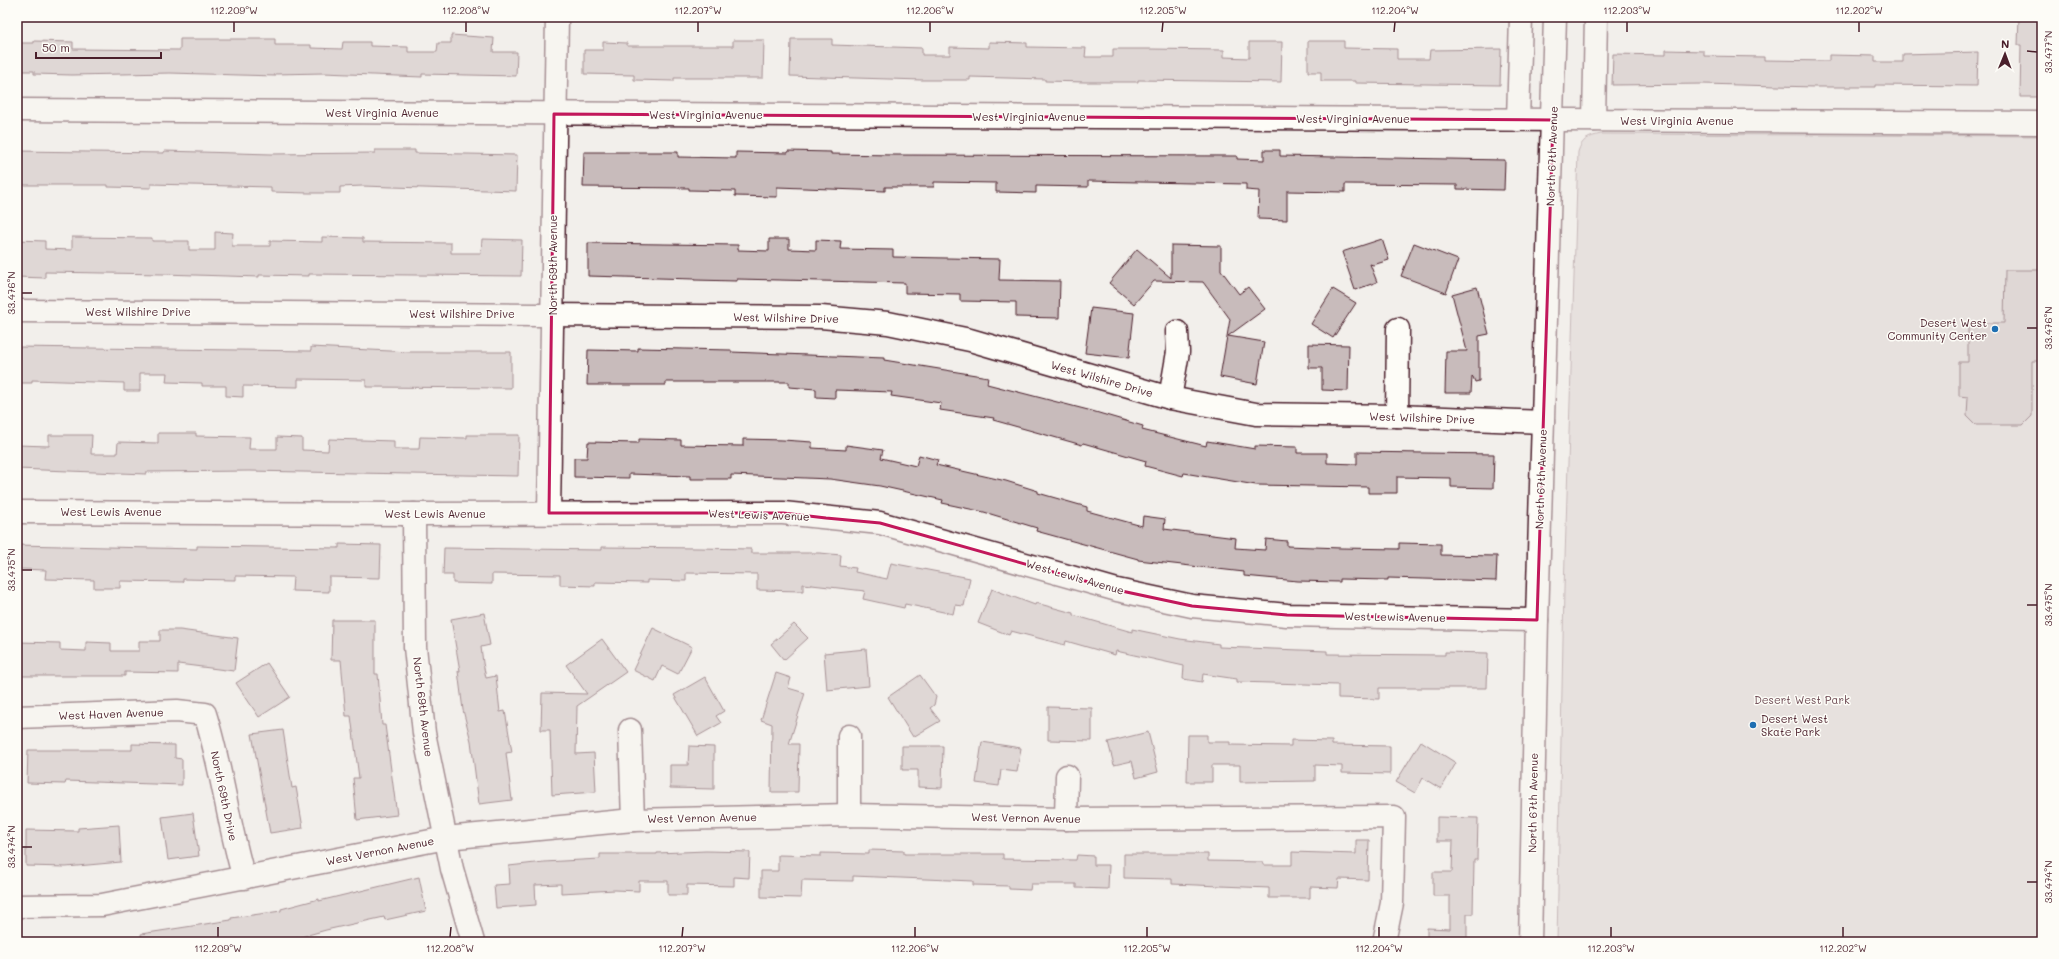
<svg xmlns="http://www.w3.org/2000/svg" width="2059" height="959" font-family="Mali,sans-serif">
<rect width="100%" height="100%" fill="#f2efeb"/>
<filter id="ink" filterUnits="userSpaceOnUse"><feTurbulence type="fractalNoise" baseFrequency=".025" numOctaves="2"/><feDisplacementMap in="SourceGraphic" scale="8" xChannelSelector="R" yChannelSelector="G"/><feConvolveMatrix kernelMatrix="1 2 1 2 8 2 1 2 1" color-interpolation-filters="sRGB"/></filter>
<g filter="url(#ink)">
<path fill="#d9d0cf" stroke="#92787d" d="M1601,134L2042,136V942H1557L1564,589L1578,152C1582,139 1588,137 1601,134Z"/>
<g fill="#c8bbbb" stroke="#4a1f2b">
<polygon points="2019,17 2042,17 2042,97 2020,97 2021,45 2018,45"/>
<polygon points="451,35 494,38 493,52 517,52 516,76 422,74 422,77 324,73 275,74 275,76 170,73 72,75 34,74 34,71 17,71 17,43 34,43 34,41 73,42 73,49 180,50 180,39 275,39 275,45 311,45 311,48 342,49 343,42 370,42 370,46 408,47 408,52 437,52 438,43 451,43"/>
<polygon points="791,39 832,39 832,45 922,48 922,55 950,55 950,47 989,48 989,42 1027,43 1027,47 1086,48 1085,57 1113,57 1113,49 1150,49 1224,50 1224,57 1249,58 1249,42 1282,42 1281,82 1138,80 1138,82 1085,82 1045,81 1045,79 970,77 970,80 922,80 790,76"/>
<polygon points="733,40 764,40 763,78 674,78 674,81 634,80 634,75 584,74 584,50 603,50 603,42 627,43 627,46 733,46"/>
<polygon points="1308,41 1344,41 1344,48 1397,49 1397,59 1429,59 1430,50 1501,49 1500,85 1355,83 1355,81 1321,81 1321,72 1308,72"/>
<polygon points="1666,50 1704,51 1704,56 1764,57 1764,60 1829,61 1829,55 1875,56 1875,62 1903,62 1903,54 1978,52 1977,86 1875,85 1875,87 1814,87 1703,84 1612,85 1613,54 1666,55"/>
<polygon points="375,150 415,150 415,153 517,155 516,191 362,186 340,187 340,193 309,193 271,192 271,187 151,184 151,188 108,187 108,185 17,185 17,151 164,153 164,151 271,154 375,153"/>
<polygon points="1264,150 1280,150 1280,156 1505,160 1504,190 1457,189 1457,185 1345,184 1345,192 1287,191 1287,220 1258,219 1259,191 1246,190 1246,184 1088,181 1088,187 1036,186 1036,193 996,192 996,183 934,182 934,187 885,187 885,191 777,187 777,197 735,196 735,191 689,190 689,188 583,187 584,152 678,152 678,157 736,158 736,152 788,153 788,151 831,152 831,154 894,155 1237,156 1237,159 1264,160"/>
<polygon points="215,232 233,233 232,246 270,246 270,241 322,242 322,237 363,238 363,242 451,243 451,253 481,253 482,239 522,240 521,276 309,274 309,276 259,275 259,277 163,274 45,272 45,278 17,277 17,240 45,241 45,249 72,250 72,237 152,238 152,241 189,241 189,250 215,250"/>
<polygon points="769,239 789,239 789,249 816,250 816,240 841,241 840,249 893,250 893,257 1000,259 999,280 1060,281 1059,318 1016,317 1016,302 960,301 960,294 905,293 905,283 737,279 737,281 694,280 694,279 588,276 588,243 738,245 738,250 769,251"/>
<polygon points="1382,239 1389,260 1373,265 1370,264 1377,282 1355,290 1342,252"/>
<polygon points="1414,243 1458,260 1446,293 1401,276"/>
<polygon points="1171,245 1221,246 1221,270 1239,294 1248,287 1265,309 1228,336 1264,342 1257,384 1220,377 1230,319 1203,282 1154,281 1134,304 1109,283 1137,249 1171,278"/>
<polygon points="2005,270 2041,270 2042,361 2032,361 2032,416 2023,425 1976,425 1967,416 1968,397 1959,396 1959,362 1968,362 1968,323 2004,323"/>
<polygon points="1477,287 1489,334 1479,336 1479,381 1475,382 1473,377 1472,376 1471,393 1445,393 1446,351 1467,351 1452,294"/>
<polygon points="1333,289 1356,303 1333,338 1311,324"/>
<polygon points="1091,308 1134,313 1129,358 1085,353"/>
<polygon points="1309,344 1349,345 1348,391 1322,390 1322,368 1309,368"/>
<polygon points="17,347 311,351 311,347 410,352 511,352 511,388 366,387 366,380 298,379 298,387 243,386 243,397 226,396 226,386 202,386 202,383 166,382 167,373 140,373 140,391 124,391 124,383 32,380 32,383 17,383"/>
<polygon points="638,348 731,350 731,352 884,358 884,360 988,377 987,384 1092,411 1143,426 1142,430 1206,446 1207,441 1255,449 1255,446 1297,447 1297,453 1327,453 1327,463 1357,464 1357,452 1494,454 1493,488 1451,487 1451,478 1397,477 1397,493 1368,493 1368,487 1256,485 1184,473 1183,476 1145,466 1146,461 1083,443 1082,445 993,420 994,418 940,410 941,403 891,396 892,392 835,390 835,398 816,397 816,389 789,387 789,382 666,382 666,385 587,385 588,350 638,351"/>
<polygon points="158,433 196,433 196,436 250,437 249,449 277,449 277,437 302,438 302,450 328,451 329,439 394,441 394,449 419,449 420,437 467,438 467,435 519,435 518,476 249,471 146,472 146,474 17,469 17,445 49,446 49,435 92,435 91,454 117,454 118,442 158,443"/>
<polygon points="639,439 681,440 681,445 743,446 743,439 783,440 812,442 812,448 846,450 846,445 883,450 881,458 916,466 919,455 938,460 936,465 1006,481 1038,491 1038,493 1087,507 1087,511 1142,526 1143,516 1165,519 1164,529 1236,538 1235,548 1265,550 1266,539 1287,541 1287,546 1341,548 1399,549 1399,543 1441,544 1441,555 1497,556 1496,581 1388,578 1388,580 1340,579 1340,582 1298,581 1244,576 1244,572 1138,560 1138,559 1036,531 1037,528 984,512 942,503 943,500 880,486 830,479 731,475 731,479 690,479 690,476 629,474 629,478 574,477 574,458 587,458 588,442 639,443"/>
<polygon points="339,544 381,545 380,578 329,577 329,592 292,591 293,577 235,576 235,580 183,579 183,582 120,581 120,588 94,588 94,580 45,579 46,570 17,569 17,545 197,549 197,546 339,548"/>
<polygon points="602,547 699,548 751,549 751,553 820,553 841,555 840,566 856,568 855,572 887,579 891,563 970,578 964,606 955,605 953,614 905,604 904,608 863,599 865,591 803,584 803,591 757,590 757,574 686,573 686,581 647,580 647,583 595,582 595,586 560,585 560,575 492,574 492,584 453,583 453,575 443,575 444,548 602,550"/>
<polygon points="992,589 1035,605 1036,603 1073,613 1073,615 1132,632 1132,629 1180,639 1219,644 1219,647 1327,651 1327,654 1445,655 1445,652 1488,653 1487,688 1379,688 1379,699 1338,698 1338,685 1237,682 1237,679 1203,674 1202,682 1183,679 1184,666 1116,651 1115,655 1066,641 1065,645 1011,631 1009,635 978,623"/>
<polygon points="484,613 490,645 481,647 483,663 486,678 496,676 500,712 505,711 512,752 506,753 512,800 479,804 471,741 463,710 458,671 460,671 451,619"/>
<polygon points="332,620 375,620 375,674 378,674 382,725 385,725 397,815 357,820 353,778 359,778 351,716 346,716 341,660 331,660"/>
<polygon points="794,624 808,638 784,660 771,644"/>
<polygon points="653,628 692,647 678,674 662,666 655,681 633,670"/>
<polygon points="160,630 180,630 238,638 234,671 178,664 178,673 125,672 125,676 17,676 17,642 60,643 60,650 86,651 86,642 111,643 111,651 139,651 139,641 160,641"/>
<polygon points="602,639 626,672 577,706 576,754 594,753 596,792 552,795 550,730 541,730 542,693 587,694 566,665"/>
<polygon points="866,649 869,686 827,690 824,653"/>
<polygon points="267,663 290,697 259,717 236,683"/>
<polygon points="776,673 791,678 788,688 805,693 789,744 799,744 798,792 771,792 772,724 761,720"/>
<polygon points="920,675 936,697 934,705 930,708 940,721 913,737 888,697"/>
<polygon points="705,677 724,711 716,716 721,723 698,736 674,695"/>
<polygon points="1048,707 1092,708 1092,741 1048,740"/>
<polygon points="283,730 292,788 296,787 303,828 270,833 252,734"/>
<polygon points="1148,732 1158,772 1136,778 1132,761 1114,765 1108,742"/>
<polygon points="1188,735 1207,735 1207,742 1230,742 1230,745 1291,746 1291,740 1332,741 1332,745 1390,746 1390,774 1342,773 1342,766 1315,765 1315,781 1240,782 1240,765 1212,765 1212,782 1187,782"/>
<polygon points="1421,741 1456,763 1441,789 1423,778 1415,793 1396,782"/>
<polygon points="982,742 1021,748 1017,772 1001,770 999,786 976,783"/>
<polygon points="132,744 175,745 175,758 182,759 182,785 66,781 65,784 27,783 28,750 132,750"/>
<polygon points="689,746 714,747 714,789 670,788 670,765 688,765"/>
<polygon points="902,746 943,746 942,788 918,787 918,770 902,770"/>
<polygon points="193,813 199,856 168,860 162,817"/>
<polygon points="1437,817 1478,818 1477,860 1474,860 1473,914 1467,914 1467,942 1427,942 1427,928 1450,929 1450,896 1433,896 1433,872 1452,872 1453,841 1437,841"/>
<polygon points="119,825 121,862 66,867 26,866 26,830 78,831 78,828"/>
<polygon points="1356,840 1369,840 1368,880 1339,879 1338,888 1310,887 1310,898 1269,898 1269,888 1172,884 1172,879 1124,878 1124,854 1208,854 1208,861 1263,862 1263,865 1292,865 1292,852 1356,854"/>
<polygon points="869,850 904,851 904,854 1003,854 1003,859 1076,860 1077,855 1094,856 1094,865 1109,865 1108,889 1076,888 1076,884 1031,884 1030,890 1009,889 1009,886 973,885 973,881 853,876 853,881 802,880 801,898 761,897 761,871 778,871 778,855 821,856 821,853 869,854"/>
<polygon points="706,851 750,852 749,878 734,877 734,886 687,885 687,895 668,895 668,881 639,881 639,891 615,890 561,893 561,884 535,885 536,905 496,908 494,885 510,884 509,866 544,862 600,859 600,854 657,854 657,853"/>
<polygon points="419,877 426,911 385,920 384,917 326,930 283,942 142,942 141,934 231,920 231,918 281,911 281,909 319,899 319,901"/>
</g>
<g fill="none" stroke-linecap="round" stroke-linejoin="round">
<defs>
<g id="minor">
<polyline points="17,110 2042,123"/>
<polyline points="1518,120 1521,17"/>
<polyline points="1594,120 1596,17"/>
<polyline points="17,311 821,317 888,323 970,340 1170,398 1256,414 1397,416 1543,422"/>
<polyline points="1170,398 1178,352 1177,332"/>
<polyline points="1397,416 1398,329"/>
<polyline points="17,512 414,514 783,513 880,523 1117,590 1192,606 1287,615 1537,620"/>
<polyline points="549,513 557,17"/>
<polyline points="414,514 415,647 424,733 452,869 473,942"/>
<path d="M17,717L177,711L205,714C222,768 228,824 244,878"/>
<polyline points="630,730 633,820"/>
<polyline points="849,815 849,736"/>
<polyline points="1066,819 1067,776"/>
<polyline points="17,906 102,905 446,838 633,820 849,815 1066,819 1394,817 1392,903 1384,942"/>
</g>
<polyline id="major" points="1530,942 1537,620 1555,17"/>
</defs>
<use href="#minor" stroke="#4a1f2b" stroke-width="25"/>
<use href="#major" stroke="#4a1f2b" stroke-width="25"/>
<use href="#minor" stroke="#fdfcf7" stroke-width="22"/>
<use href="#major" stroke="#fdfcf7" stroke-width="22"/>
</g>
</g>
<path d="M0 0H2059V959H0ZM554,114L1553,120L1537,620L1287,615L1192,606L1117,590L880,523L826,518L783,513H549Z" fill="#f2efeb" fill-opacity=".55" fill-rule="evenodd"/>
<path fill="none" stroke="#c2185b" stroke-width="3" stroke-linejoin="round" d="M554,114L1553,120L1537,620L1287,615L1192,606L1117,590L880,523L826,518L783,513H549Z"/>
<path fill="none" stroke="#4a1f2b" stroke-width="1.5" d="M234,32V22M466,32V22M698,32V22M930,32V22M1162,32L1163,22M1394,32L1395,22M1627,32V22M1859,32V22M2027,51L2037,52M22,293H32M2027,328H2037M22,570H32M2027,605H2037M22,847H32M2027,882H2037M218,937V927M450,937L451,927M682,937L683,927M915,937V927M1147,937V927M1379,937V927M1611,937V927M1843,937V927"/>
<g fill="#1f6fb2" stroke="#fdfcf7" stroke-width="1.5">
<circle cx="1995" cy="329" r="4"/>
<circle cx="1753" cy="725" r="4"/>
</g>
<g text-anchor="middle" stroke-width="3" stroke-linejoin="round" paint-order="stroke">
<g font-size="11" fill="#4a1f2b" stroke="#fdfcf7">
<text x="382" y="117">West Virginia Avenue</text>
<text x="706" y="119">West Virginia Avenue</text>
<text x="1029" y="121">West Virginia Avenue</text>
<text x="1353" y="123">West Virginia Avenue</text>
<text x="1677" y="125">West Virginia Avenue</text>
<text transform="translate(1552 156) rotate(-88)" y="4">North 67th Avenue</text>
<text transform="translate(553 265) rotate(-90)" y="4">North 69th Avenue</text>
<text x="138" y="316">West Wilshire Drive</text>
<text x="462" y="318">West Wilshire Drive</text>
<text transform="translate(786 318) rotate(1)" y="4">West Wilshire Drive</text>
<text transform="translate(1102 379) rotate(16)" y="4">West Wilshire Drive</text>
<text transform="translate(1422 418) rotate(2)" y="4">West Wilshire Drive</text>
<text transform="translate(1541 479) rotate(-88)" y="4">North 67th Avenue</text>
<text x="111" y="516">West Lewis Avenue</text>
<text x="435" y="518">West Lewis Avenue</text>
<text transform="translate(759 515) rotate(2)" y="4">West Lewis Avenue</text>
<text transform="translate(1075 577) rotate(16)" y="4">West Lewis Avenue</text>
<text transform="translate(1395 617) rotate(1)" y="4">West Lewis Avenue</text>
<text transform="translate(423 707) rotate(83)" y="4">North 69th Avenue</text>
<text transform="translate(111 714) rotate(-2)" y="4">West Haven Avenue</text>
<text transform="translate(224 796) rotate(78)" y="4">North 69th Drive</text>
<text transform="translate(1533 803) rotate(-89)" y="4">North 67th Avenue</text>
<text transform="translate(702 818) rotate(-1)" y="4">West Vernon Avenue</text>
<text transform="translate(1026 818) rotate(1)" y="4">West Vernon Avenue</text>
<text transform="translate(380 851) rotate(-11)" y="4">West Vernon Avenue</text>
</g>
<g font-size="11" fill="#4a1f2b" stroke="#fdfcf7" text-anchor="end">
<text x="1987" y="327">Desert West<tspan x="1987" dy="13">Community Center</tspan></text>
<text x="1761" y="723" text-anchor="start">Desert West<tspan x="1761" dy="13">Skate Park</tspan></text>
</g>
<g font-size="11" fill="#6e4b54" stroke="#fdfcf7">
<text x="1802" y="704">Desert West Park</text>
</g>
</g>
<rect width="2059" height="959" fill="none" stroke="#fdfcf7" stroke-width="44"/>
<g transform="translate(2005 54) rotate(1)" stroke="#fdfcf7" stroke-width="3" paint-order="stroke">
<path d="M0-3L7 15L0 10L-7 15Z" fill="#4a1f2b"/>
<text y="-6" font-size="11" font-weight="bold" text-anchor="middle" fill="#4a1f2b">N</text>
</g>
<path d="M36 52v6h125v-6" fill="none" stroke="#4a1f2b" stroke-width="2"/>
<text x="42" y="52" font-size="12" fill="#4a1f2b" stroke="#fdfcf7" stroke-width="3" paint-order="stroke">50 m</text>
<rect x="22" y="22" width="2015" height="915" fill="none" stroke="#4a1f2b" stroke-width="1.5"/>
<g font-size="10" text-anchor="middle" fill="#4a1f2b">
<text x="234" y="14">112.209°W</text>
<text x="466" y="14">112.208°W</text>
<text x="698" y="14">112.207°W</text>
<text x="930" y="14">112.206°W</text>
<text x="1163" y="14">112.205°W</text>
<text x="1395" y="14">112.204°W</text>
<text x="1627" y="14">112.203°W</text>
<text x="1859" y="14">112.202°W</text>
<text transform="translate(2048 52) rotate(-90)" y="4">33.477°N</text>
<text transform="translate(11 293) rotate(-90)" y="4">33.476°N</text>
<text transform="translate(2048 328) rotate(-90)" y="4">33.476°N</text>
<text transform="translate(11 570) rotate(-90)" y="4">33.475°N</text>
<text transform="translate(2048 605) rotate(-90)" y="4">33.475°N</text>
<text transform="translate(11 847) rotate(-90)" y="4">33.474°N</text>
<text transform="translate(2048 882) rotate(-90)" y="4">33.474°N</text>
<text x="218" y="952">112.209°W</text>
<text x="450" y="952">112.208°W</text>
<text x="682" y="952">112.207°W</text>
<text x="915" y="952">112.206°W</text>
<text x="1147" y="952">112.205°W</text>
<text x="1379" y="952">112.204°W</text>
<text x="1611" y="952">112.203°W</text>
<text x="1843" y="952">112.202°W</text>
</g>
</svg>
